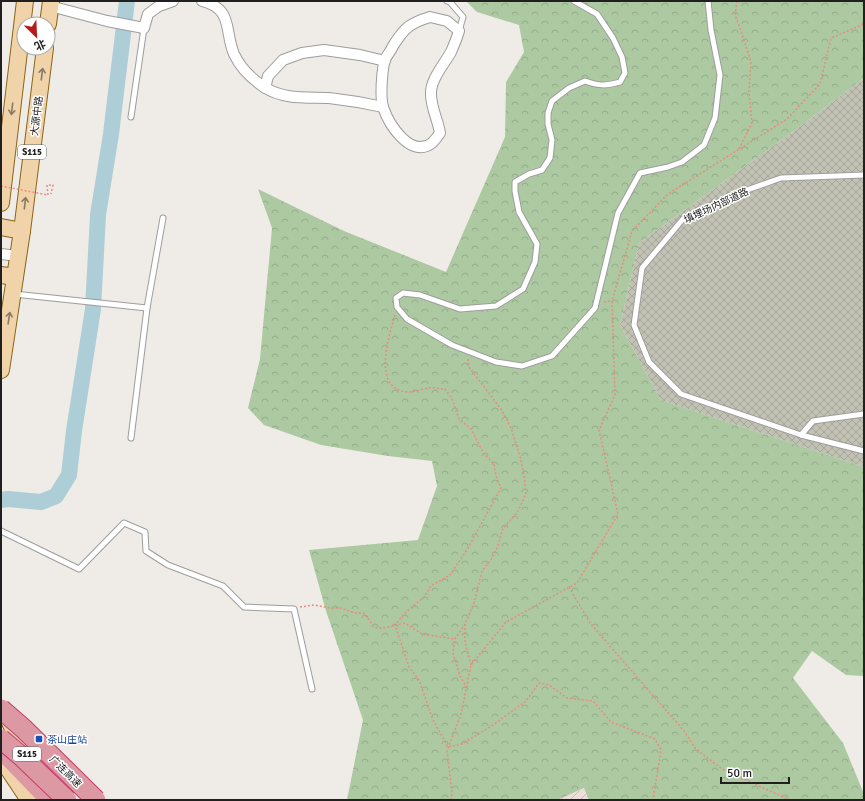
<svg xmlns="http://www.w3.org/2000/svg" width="865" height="801" font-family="Signika,'Noto Sans SC',sans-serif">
<defs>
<pattern id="military-furrows" width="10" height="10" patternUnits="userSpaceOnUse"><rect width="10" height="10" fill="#ebded8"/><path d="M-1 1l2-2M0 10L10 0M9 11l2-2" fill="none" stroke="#c9beb9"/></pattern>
<pattern id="construction-cross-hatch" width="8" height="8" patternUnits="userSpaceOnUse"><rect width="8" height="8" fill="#c2c2b4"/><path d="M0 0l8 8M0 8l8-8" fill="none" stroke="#a6a69a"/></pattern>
<pattern id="forest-crowns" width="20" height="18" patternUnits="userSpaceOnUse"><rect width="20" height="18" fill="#acc9a1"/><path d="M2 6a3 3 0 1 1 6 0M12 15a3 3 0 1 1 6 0" fill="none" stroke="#94ac8a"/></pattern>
</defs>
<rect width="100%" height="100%" fill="#efece7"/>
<polygon fill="url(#military-furrows)" points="585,788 589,800 557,800"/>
<polygon fill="url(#construction-cross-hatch)" points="864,78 864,467 661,400 620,325 639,243 806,122"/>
<polygon fill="url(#forest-crowns)" points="466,1 864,1 864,78 806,122 639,243 620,325 661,400 864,467 864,676 846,675 812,651 793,678 843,743 864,794 864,800 589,800 584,788 557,800 347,800 363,720 326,611 309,550 418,540 437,486 432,461 388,456 321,445 264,425 248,408 260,359 272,228 258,189 344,231 446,272 505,137 506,82 524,52 519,25 477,12"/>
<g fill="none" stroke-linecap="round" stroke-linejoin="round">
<polyline stroke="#adcdd7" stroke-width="16" points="1,500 8,499 41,502 56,496 69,475 74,431 93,309 98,215 111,134 127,1"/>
<defs>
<g id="service">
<polyline points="447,1 450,2 463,17 459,31"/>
<path d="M574,1L597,14L613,38L622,57L625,73L620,82C606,86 599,86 585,81L569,88L552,101L548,113V124L552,140L550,158L542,170L529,174L515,182V191L519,212L537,244L535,262L523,289L496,306L460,309L420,295L403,293L396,298L397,307L407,319L452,345L496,362L522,366L552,356L595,308L618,213L640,173L668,167L682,162L704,145L715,118L720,75L711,30L708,1"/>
<polyline points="131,117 144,28"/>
<polyline points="864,175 781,178 733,195 683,219 642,268 634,325 649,362 681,394 801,435 864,451"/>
<polyline points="14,294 147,308"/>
<polyline points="801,435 813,421 864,414"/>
<polyline points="131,438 147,308 163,218"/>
<polyline points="1,531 79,569 124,523 145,532 146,551 168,565 223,586 244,607 294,609 312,689"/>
</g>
<g id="minor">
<path d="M202,1C234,9 224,31 234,54C240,67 252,79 264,87C284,100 307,97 329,98C347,100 365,103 383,107"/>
<polyline points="50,6 107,21 144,28 148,14 159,6 173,1"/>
<path d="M430,17L447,21L459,31C457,38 454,45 451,52C445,63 430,80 431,94C431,108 438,120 440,133C438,136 435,140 432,143C411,159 389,125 383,107C380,96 382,74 384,62C386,56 391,51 393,46C404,28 410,23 430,17Z"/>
<polyline points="265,88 268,76 283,60 302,53 324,50 360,55 385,61"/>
<polyline points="1,254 18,256"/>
</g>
<g id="primary">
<polyline points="48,24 51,1"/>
<polyline points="1,203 25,1"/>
<polyline points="1,227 22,231"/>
<polyline points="1,275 15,277"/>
<polyline points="1,370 22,231 45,48"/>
<polyline points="6,714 17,737 31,761"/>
<polyline points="1,758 29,800"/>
</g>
<polyline id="motorway" points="1,749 50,800"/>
</defs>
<use href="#service" stroke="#9d9d9d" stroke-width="7"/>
<use href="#minor" stroke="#9d9d9d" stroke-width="12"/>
<use href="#primary" stroke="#886313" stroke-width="18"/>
<use href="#motorway" stroke="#c53c69" stroke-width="21"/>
<g stroke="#e98b7e" stroke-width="1.5" stroke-dasharray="2 2" stroke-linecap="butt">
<polyline points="737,1 735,15 741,31 751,62 749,92 752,123 739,149"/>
<polyline points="48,195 47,185 53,185 51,194"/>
<polyline points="604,302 612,301"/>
<path d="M395,315C389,336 371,390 408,392C414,392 422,389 429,388C434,387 440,389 445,389L452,399L459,419L471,429L484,454L494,464L496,476L501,488L468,548L450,575L431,586L424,597L406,612L395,625L409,667L419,680L433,720L448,747L462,744L493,725L526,701L539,683L549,685L567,698L593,701L611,722L655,739L661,750L653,800"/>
<polyline points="569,587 590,623 684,731 696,749 722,769 790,800"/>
<path d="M300,607L314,605L330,608H341L355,613H364L374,627C384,630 394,625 405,623L422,634L455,639"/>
<polyline points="465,624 465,642 471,665"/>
<polyline points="467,688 460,676 453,653 455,639 465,624 474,603 482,571 491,560 498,546 502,530 518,511 526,494 524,475 520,456 511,428 501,409 469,367 468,359"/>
<polyline points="451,800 452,793 447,751 461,714 471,665 506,622 577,583 618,514 599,430 615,395 612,301 632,231 668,194 787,119 820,84 831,38 864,24"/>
</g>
<use href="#service" stroke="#fff" stroke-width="5"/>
<use href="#minor" stroke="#fff" stroke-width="10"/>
<use href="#primary" stroke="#f1d3aa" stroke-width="16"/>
<use href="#motorway" stroke="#dc99a4" stroke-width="19"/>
<defs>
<g id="motorway-bridge">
<polyline points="1,709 24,729 96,800"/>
<polyline points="1,739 21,756 67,800"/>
</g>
</defs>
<use href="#motorway-bridge" stroke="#c53c69" stroke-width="21" stroke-linecap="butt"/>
<polyline stroke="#e98b7e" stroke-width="1.5" stroke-dasharray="2 2" stroke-linecap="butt" points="1,186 48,195"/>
<use href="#motorway-bridge" stroke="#dc99a4" stroke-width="19"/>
</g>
<defs><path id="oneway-shaft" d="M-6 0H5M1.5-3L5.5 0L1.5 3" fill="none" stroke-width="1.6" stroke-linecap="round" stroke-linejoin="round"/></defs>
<g stroke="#887a65">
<use href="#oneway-shaft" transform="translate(42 74) rotate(-83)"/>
<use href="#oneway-shaft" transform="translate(12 109) rotate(97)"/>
<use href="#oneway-shaft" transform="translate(25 203) rotate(-83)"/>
<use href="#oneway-shaft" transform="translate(9 318) rotate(-81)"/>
</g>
<rect fill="#1a4fb4" stroke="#fff" stroke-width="1.5" x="35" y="735" width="8" height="8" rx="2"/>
<g text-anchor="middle" stroke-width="3" stroke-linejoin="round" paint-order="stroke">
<g fill="#fff" stroke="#636363" stroke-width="1">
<rect x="18" y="145" width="28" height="14" rx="3"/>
<rect x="13" y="747" width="28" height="14" rx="3"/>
</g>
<g font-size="9" font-weight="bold" fill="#202020">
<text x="32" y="155">S115</text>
<text x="27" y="757">S115</text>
</g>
<g font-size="10" fill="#202020" stroke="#fff">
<text transform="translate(36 116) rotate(-83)" y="4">大源中路</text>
<text transform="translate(716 205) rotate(-25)" y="4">填埋场内部道路</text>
<text transform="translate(66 771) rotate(45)" y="4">广连高速</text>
</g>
<g font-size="10" fill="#164399" stroke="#fff" text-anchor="start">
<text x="47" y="743">茶山庄站</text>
</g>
</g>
<rect width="865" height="801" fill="none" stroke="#202020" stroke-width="4"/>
<g transform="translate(36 36) rotate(156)"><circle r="19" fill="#ffffff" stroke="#a6a6a6"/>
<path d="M0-3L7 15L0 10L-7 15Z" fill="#b61b19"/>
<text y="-6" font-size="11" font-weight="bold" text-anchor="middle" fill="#202020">北</text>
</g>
<path d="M721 777v6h68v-6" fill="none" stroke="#202020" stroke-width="2"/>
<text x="727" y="777" font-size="12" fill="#202020" stroke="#ffffff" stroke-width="3" paint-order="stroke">50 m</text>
</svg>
